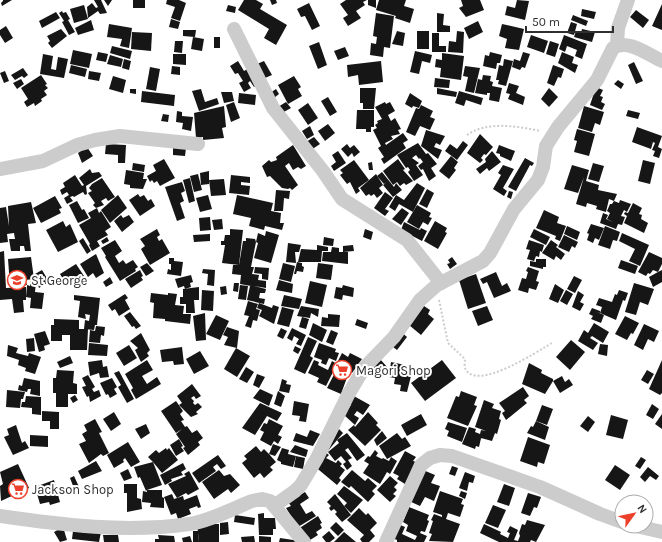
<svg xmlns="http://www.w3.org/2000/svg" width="662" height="542" font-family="Karla,sans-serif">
<rect width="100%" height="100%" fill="#fff"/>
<g fill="#161616">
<polygon points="3,0 12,0 2,6 1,3 3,1"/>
<polygon points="94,0 101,0 107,13 100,14 98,11 88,18 87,7 92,3 96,8 98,7"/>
<polygon points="104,0 112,0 108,6"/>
<rect x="133" y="0" width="12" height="8"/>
<polygon points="167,0 179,0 186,3 180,21 171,18 175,7 166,4"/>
<polygon points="244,0 256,0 263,4 260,9 287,25 276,45 264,38 269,29 238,10"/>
<polygon points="270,0 276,0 277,3 272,5"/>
<polygon points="346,0 367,0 363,2 365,5 356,11 361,18 348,26 343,18 348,15 340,4"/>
<polygon points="368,0 376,0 376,8 368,5"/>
<polygon points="379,0 406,0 404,6 414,9 410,23 395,18 396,16 376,10"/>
<polygon points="461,0 480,0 484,10 466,17 459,8 463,6"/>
<polygon points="517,0 529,1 525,20 505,15 507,6 515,8"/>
<polygon points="309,3 320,26 312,30 305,16 301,17 297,9"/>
<polygon points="662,4 662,30 652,26"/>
<polygon points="84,5 88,19 74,23 70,9"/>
<polygon points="228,5 236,7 235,13 226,11"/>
<polygon points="582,9 596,12 594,19 581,16"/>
<polygon points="636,10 649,20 643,28 630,17"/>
<polygon points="62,11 63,13 66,12 70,19 68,20 75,32 69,35 62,22 64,21 59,13"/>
<polygon points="56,12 60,18 42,28 39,21"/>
<polygon points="376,13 394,16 390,48 384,47 383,57 370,55 371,43 376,44 377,37 373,36"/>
<polygon points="437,13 444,14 443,25 450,26 450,32 437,32"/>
<polygon points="573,15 588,21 586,26 571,20"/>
<polygon points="171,19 180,22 178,29 169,27"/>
<polygon points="91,20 94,30 78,35 75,28"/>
<polygon points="478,21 483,32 469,39 464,28"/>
<polygon points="571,22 577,24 574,35 567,33"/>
<polygon points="109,24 132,28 129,48 120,46 122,39 107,37"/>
<polygon points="502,24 524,29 519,50 505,48 507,39 499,36"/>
<polygon points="6,26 13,38 5,43 0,35 0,30"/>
<polygon points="61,29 67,36 52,48 48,43 50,41 47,36"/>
<polygon points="582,29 595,32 592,42 574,37 576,31 581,33"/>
<polygon points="183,30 196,30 195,37 183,36"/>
<polygon points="397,31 405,33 403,46 392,44"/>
<rect x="417" y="31" width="12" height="18"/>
<polygon points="457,31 464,32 463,53 448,52 449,41 456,42"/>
<polygon points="132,32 152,33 151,51 131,49"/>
<polygon points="432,33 439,33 439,46 446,46 446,52 432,52"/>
<polygon points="531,35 548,41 544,53 527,47"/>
<polygon points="564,35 587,44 582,59 575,56 577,50 567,46 565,52 559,49"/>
<polygon points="193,37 204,39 202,51 191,49"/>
<rect x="214" y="37" width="6" height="11"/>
<polygon points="175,41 183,41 182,53 174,52"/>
<polygon points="550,41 559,44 555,57 546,54"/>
<polygon points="319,42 327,65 318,69 309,46"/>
<polygon points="112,46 132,51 130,59 110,53"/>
<polygon points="345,47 349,56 338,60 334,51"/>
<polygon points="73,50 92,54 89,68 70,64"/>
<polygon points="415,51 432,55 430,63 422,61 419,74 410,72"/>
<polygon points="98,52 108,54 106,62 96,60"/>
<polygon points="490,52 502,55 500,63 497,63 496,69 483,66 485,55 489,56"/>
<polygon points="523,52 530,54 525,68 522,67 520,70 512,67 514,59 520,61"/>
<polygon points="562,52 574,57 572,63 578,65 575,73 558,63"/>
<polygon points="442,53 464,56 461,80 440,77 441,68 435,67 436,59 442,60"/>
<polygon points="43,54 53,56 51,69 56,70 58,57 68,59 64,78 40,74"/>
<polygon points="173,54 186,54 186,65 173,64"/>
<polygon points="110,55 123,59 121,67 107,64"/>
<polygon points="124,59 131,61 129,70 122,68"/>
<polygon points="504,59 513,61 506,86 498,84 499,80 496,80 499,65 503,66"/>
<polygon points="238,61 244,71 253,66 262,82 254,87 250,81 248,83 251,88 244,92 239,83 243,81 238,73 235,74 230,66"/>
<polygon points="264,61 272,75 265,78 257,64"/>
<polygon points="381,61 383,82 359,85 358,75 348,77 347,65"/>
<polygon points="634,62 643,81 636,84 628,65"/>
<polygon points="71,65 87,69 85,77 69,73"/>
<polygon points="553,65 564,69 561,78 558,77 554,86 547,83"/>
<polygon points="172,66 180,67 180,75 171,74"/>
<polygon points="465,66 480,68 474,93 465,91 468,77 463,76"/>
<polygon points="150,67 160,69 156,91 146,89"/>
<polygon points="23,68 28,75 24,78 22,76 15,80 11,75"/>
<polygon points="5,71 9,81 4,83 0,73"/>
<polygon points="89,71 101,73 99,81 88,79"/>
<polygon points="41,75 47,84 45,85 48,88 44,91 47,95 41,99 42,101 35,106 34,103 27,107 24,102 28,99 21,88"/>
<polygon points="483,75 491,76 490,81 493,82 492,86 502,88 499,102 489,100 490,93 487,93 487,95 475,93 478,79 482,80"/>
<polygon points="113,76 126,80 123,93 109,89"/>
<polygon points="294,76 301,87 298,89 302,96 288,104 278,85"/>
<polygon points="435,78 450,80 449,88 434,87"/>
<polygon points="21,79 24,84 17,89 13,83"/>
<polygon points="618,80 624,84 621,89 614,84"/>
<polygon points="509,83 519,86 516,93 525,97 523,105 508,99 510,94 506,93"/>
<polygon points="596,87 603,90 600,96 603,97 601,102 605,104 602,110 590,105"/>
<polygon points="360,88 376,88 374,109 363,109 363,103 360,103"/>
<polygon points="437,88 457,92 456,97 437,94"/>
<polygon points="549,88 558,97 549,107 541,99"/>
<polygon points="130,89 136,89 136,94 130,93"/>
<polygon points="201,89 205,102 217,98 219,104 199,111 192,91"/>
<polygon points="276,89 279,94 274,98 270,93"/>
<polygon points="142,91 175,95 174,106 141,102"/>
<polygon points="459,91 483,98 481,105 466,100 464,106 455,103"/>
<polygon points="221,92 232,92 234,101 224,103"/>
<polygon points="239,93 256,95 255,105 238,103"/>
<polygon points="410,93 422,101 419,108 413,106 412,108 405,104"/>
<polygon points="328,97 337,112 330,116 321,101"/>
<polygon points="234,102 240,118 231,122 226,105"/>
<polygon points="286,102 291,108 282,113 278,107"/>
<polygon points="385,102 386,104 390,102 395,111 388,115 391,121 395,118 401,129 398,130 400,134 391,136 393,139 385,143 386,145 403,133 408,140 403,143 406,148 384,164 381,159 384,157 378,148 381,146 373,130 377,128 375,125 378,123 377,121 382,119 375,107"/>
<polygon points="308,103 318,118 308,125 298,110"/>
<polygon points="421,105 433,111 430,117 435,119 430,130 420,126 415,136 406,132 416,108 419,109"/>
<polygon points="224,106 226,127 222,128 224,138 203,140 203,137 196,138 194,113"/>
<polygon points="584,106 604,112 600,125 595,123 592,132 578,128"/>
<polygon points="357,110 374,110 374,127 371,127 371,132 366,132 366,129 356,129"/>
<polygon points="628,110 640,113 638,119 626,116"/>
<polygon points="177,111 182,112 182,116 193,117 191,131 182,129 183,123 176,122"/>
<polygon points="163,114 169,115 168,122 161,121"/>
<polygon points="328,124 335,133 325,141 318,131"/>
<polygon points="310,126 314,135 307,139 302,131"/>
<polygon points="637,127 662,136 658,147 662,149 659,158 653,156 655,151 652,150 655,143 653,142 651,149 632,142"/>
<polygon points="577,129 595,134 589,156 574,152 577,141 574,140"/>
<polygon points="426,130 445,136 440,145 436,143 434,147 442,150 438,159 421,146"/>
<polygon points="480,134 493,147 486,155 484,154 481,158 483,160 480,163 467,153"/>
<polygon points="314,137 320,144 311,150 306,142"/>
<polygon points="463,141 468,145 457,160 445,151 450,144 457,149"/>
<polygon points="418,143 426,154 428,153 437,164 431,168 436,176 429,181 423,169 421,170 418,166 423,162 420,158 419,159 416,155 412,158 419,163 416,165 423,175 414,181 408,172 410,170 408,167 406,168 397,155"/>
<polygon points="106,144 126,145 125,163 118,163 118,155 105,154"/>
<polygon points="347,144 350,148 354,145 360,152 354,157 352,153 348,157 341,149"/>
<polygon points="293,145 306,166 301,169 298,167 293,170 289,163 285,166 298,185 292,190 290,188 288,189 282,188 270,176 267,177 262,166 269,160 271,162 277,160 276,157"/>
<polygon points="499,145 515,151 511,161 500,156 500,154 496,153"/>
<polygon points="87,147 93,156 82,163 78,153"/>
<polygon points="173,148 186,148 185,156 173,155"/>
<polygon points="338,151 346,163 334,171 331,166 336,162 332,155"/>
<polygon points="492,151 501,162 489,171 487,168 480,174 476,169 486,162 485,159"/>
<polygon points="451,156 458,162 454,168 456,170 449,179 439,171"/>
<polygon points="525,158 534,163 532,166 530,165 516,191 508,187"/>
<polygon points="164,159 175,178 160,186 157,181 154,183 152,180 150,182 147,176 156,171 153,165"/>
<polygon points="398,159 405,169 403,170 413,181 406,185 404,183 400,186 397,182 393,185 383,171"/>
<polygon points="354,160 369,180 358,188 360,191 356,194 350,182 347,184 340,175 343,173 340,170"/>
<polygon points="643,160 655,163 650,184 638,181"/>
<polygon points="372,162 373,170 369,170 368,163"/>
<polygon points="133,163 145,165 144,172 132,170"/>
<polygon points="593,163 604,166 599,182 588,179"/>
<polygon points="503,165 514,169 503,188 507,191 504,196 493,189 501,175 498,173"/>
<polygon points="572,165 589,170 586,181 599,185 598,190 617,194 614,201 619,203 620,200 631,204 627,212 624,210 621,216 625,217 622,225 618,224 616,229 600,223 603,213 608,215 606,219 613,222 607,219 610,213 607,211 610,204 612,204 614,201 609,199 606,212 596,209 597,206 587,203 586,207 576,204 584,177 578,193 564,189"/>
<polygon points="90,169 92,173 99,172 102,176 86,186 87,194 85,195 83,192 74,197 73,196 70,197 73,201 67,204 64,198 69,195 67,192 62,195 60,190 65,187 63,183 75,175 82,186 84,185 79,178"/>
<polygon points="126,170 144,173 143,179 147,179 143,189 130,188 130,185 124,184"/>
<polygon points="209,171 209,184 201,185 200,173"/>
<polygon points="382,172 394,187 396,183 402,190 393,197 383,185 386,183 384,184 377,176"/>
<polygon points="198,174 202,190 194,192 190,176"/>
<polygon points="376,174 383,185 379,188 383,193 377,198 374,194 371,196 369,194 366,196 360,188"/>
<polygon points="231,175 250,177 250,183 241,182 241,185 250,186 249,195 229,193"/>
<polygon points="102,178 115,197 108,201 106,198 101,201 104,205 96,208 93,205 95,203 88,193 92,191 89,188 92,184"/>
<polygon points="190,178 195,201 189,203 183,180"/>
<polygon points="224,179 226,195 211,196 209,180"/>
<polygon points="182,182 185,191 181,193 184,201 180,203 185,218 177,221 165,187"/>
<polygon points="417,183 425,188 413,212 399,204 395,211 389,207 396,195 404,200"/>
<polygon points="427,189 434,193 427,208 419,204"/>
<polygon points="276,190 290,191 289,199 284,198 283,211 274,211"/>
<polygon points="509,191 513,192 511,199 507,197"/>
<polygon points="385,192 393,198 385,209 389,211 385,216 374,208"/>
<polygon points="138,194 140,197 144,195 148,201 151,199 155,206 140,216 129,200"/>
<polygon points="118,195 127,208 110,223 101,210"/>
<polygon points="208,195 212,209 200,212 196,198"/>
<polygon points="237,195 273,203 271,211 281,213 280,223 284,223 282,230 265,226 264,230 249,226 251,218 233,214"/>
<polygon points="55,196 62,208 59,209 61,213 41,223 33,208"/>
<polygon points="77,201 82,210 84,209 89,218 78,223 69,205"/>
<polygon points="31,202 36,223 28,224 31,251 25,251 24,246 20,246 20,251 11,251 9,239 15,239 14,233 7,234 8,242 0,243 0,208 6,207 9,226 8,206"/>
<polygon points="633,203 642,208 639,214 642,215 641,219 648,223 644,233 624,223 627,216 624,214 625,212 628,213"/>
<polygon points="417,205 431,213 429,217 432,218 428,225 423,222 419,229 407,222"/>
<polygon points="97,208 99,213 101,211 111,227 105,231 108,235 97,241 100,246 92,251 89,245 90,244 79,225 91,218 88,213"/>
<polygon points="402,208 409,213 401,225 392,219"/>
<polygon points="544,210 559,217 557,223 566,226 560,241 555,239 556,236 536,228"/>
<polygon points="121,215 123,218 129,215 134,222 122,232 114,221"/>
<polygon points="210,217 211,230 200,231 199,218"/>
<polygon points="222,219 223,229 214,230 212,220"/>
<polygon points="63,221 66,227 70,224 78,242 58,252 46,230"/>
<polygon points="435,221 447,228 445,232 447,233 438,249 424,241"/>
<polygon points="404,222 420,230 421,228 427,231 422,241 401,230"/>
<polygon points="591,224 604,228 599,240 595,238 593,243 587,240 589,234 587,233"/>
<polygon points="567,226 580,232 577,240 564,234"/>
<polygon points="605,226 620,232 617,241 613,240 610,249 598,245"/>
<polygon points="157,229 160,235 157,237 159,241 162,239 170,253 150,265 141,249 145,246 140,239"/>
<polygon points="230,229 243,230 239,265 222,263 225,245 221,245 221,241 224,241 225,235 230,235"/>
<polygon points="365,229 373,232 371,240 363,237"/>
<polygon points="534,229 550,237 546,245 530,237"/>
<polygon points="266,231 279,235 271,263 254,258 258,243 256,242 251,267 254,267 252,274 259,275 258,280 266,281 266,288 254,286 266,289 265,293 260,293 259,298 265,299 264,304 247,300 250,286 251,286 240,284 241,275 232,274 233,265 239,265 243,241 246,241 246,238 255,239 256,242 258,233 265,236"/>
<polygon points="622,233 649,245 640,266 629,261 635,249 619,241"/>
<polygon points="210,234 210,241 194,242 193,235"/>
<polygon points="564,235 578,242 575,248 572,246 569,252 558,247"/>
<polygon points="107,237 109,241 103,244 101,241"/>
<polygon points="324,237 334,239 333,246 323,245"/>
<polygon points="83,238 91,251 87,254 79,241"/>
<polygon points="115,240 122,251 115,256 119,263 123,260 126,264 133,260 138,267 135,269 136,271 120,281 105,257 106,256 101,248"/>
<polygon points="529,240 544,245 542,252 540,251 539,257 536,256 534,261 527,259 530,250 526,249"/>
<polygon points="551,240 558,245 556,247 565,254 561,260 556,256 554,260 542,253"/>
<polygon points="288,243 301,245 299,252 295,252 296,263 286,262"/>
<polygon points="317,245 328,247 328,251 322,251 321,262 298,262 301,249 317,250"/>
<polygon points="353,245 354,251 343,252 343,246"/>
<polygon points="332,247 339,248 339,252 348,252 348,264 322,261 323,252 331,252"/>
<polygon points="4,251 6,288 26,287 26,297 27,285 30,286 30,281 36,282 35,292 44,293 42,309 30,308 31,298 26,297 26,300 23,300 24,312 14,313 12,299 0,300 0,252"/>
<polygon points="649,252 662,258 662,264 658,272 662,270 662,282 653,287 649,277 658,272 653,270 650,274 648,273 646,276 638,272"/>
<polygon points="96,254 104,273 96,278 93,273 88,277 80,264"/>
<polygon points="31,257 34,279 25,280 27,285 10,286 8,259"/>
<polygon points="452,257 457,264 450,269 447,264 450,263 448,260"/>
<polygon points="169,258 174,258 174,261 183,262 181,276 167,274 168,269 171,270 171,264 169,264"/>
<polygon points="536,259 546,259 546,267 543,267 543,269 530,266 530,261 536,262"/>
<polygon points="621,260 638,266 635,274 618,268"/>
<polygon points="297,262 302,263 302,266 304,267 303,272 297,271 296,274 294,274"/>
<polygon points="147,263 154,271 146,276 140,267"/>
<polygon points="283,263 295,266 291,282 279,279"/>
<polygon points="318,263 333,265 331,280 316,278"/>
<polygon points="76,264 84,276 67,286 60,274"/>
<polygon points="255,267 269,268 268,280 262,279 262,274 254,273"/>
<polygon points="528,267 539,271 536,281 539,282 536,290 529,288 528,293 518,290 522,278 526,279 528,272 526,271"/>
<polygon points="203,269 215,270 214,286 207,285 208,274 202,273"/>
<polygon points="42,270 48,280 46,282 47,283 39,288 35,274"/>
<polygon points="140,270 143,276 141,277 143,280 131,288 125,279"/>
<polygon points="496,272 502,286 507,283 511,291 494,298 487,282 483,284 480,279"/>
<polygon points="476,274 486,303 468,309 459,280"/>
<polygon points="191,275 193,282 190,283 191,287 185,289 184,286 178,288 175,279"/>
<polygon points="574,276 582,280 575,293 567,289"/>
<polygon points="110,277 113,283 106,287 103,282"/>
<polygon points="279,280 293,284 292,293 276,290"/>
<polygon points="310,281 327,285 322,307 305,303"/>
<polygon points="234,283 239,283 238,292 233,291"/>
<polygon points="634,283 654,289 648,305 640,302 636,315 625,312"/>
<polygon points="555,284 564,290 558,303 549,299"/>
<polygon points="240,285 248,286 246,300 238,299"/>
<polygon points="343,285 354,288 353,297 343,295 342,300 334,298 336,287 342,288"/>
<polygon points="226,286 227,294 221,295 220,287"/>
<polygon points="199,287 199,300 194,300 195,313 186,313 186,304 180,304 180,297 183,297 183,289"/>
<polygon points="202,290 214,291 213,311 201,310"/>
<polygon points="566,290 573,294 567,305 560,301"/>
<polygon points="619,290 628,293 625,301 623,300 616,320 600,313 602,307 596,305 599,298 612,302 615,294 617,295"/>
<polygon points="578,291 584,295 580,302 584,304 580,311 572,307"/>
<polygon points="151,293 168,295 168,293 177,294 175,305 184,306 183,314 191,314 190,324 165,321 165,319 153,318 154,303 150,302"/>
<polygon points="125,294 128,298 125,300 130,309 119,316 115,309 112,311 108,305"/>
<polygon points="74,295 100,298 97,325 95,325 94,330 84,329 85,320 89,321 90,315 85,314 86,319 78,317 80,301 74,300"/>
<polygon points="284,295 302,299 299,309 281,306"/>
<polygon points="248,301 258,304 256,309 260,310 257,321 253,320 251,328 245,326 249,316 244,315"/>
<polygon points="259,303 272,308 273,305 279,307 274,324 259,316 262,310 257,308"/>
<polygon points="301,306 319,309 318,317 311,313 310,318 297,316"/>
<polygon points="424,306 430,310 428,314 434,319 421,335 409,325"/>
<polygon points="487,306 493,320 478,326 472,311"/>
<polygon points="282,307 294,310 289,327 277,324"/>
<polygon points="592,308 600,311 600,313 597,312 604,315 601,323 591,319 593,316 589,314"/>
<polygon points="130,312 141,326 136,329 134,326 132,327 124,316"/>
<polygon points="205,313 206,340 196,341 193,316"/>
<polygon points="328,314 340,315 339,327 321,326 322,317 328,318"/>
<polygon points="216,315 229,321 220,340 206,334"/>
<polygon points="625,316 639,323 633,334 631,333 627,340 615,334"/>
<polygon points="302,317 309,319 306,329 299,327"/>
<polygon points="54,319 79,320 79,329 88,329 87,350 70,350 70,335 62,335 62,341 51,341 51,325 54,325"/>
<polygon points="357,319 368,323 366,329 355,325"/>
<polygon points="313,323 327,330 322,342 309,335"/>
<polygon points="594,323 609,332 603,343 592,336 590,338 598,343 593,350 578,341 584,330 588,333"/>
<polygon points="644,324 659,331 654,342 648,339 643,350 634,345"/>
<polygon points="96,326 105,327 104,336 101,335 100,343 89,342 90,330 95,331"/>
<polygon points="227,327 239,331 237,348 224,345 228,337 223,335"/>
<polygon points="281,328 287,331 283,339 277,336"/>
<polygon points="292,328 306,335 301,346 296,344 299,339 294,336 292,341 287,338"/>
<polygon points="331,330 338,333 333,345 326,342"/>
<polygon points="45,331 50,344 44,346 45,350 39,352 34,334"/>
<polygon points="400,331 407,337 397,350 389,344"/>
<polygon points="141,333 150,350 147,353 149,356 141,362 135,350 138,348 130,341"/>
<polygon points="308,337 317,341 310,356 313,358 305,374 294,369"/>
<polygon points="34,338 35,351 27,352 26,339"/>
<polygon points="571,340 585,352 570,370 556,357"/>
<polygon points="89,343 108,345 107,356 88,355"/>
<polygon points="319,343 336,349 335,352 339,353 336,361 329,358 326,365 321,363 322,360 314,357"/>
<polygon points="600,344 608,345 607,356 598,354"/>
<polygon points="8,345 18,348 16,353 28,356 29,353 41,357 35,374 25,371 26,368 18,365 19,360 7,356"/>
<polygon points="129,345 137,358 124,366 116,353"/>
<polygon points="295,346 301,349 298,354 293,351"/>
<polygon points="182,347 184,364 174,365 173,361 162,362 160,350"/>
<polygon points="236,348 250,356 237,377 224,369"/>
<polygon points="200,351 209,366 194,374 186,359"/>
<polygon points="342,353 348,357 350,353 362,359 352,373 349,372 341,394 327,388 340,363 338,361"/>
<polygon points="70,356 73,363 60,368 57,362"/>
<polygon points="380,359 388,368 376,378 372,373 369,376 365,371"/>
<polygon points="102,360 103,367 107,366 109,377 100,378 99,373 90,376 88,362"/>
<polygon points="147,360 153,370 142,376 147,384 157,377 161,384 136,399 131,390 133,388 125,374"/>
<polygon points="314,360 319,362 318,365 328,370 332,361 337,364 326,386 317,382 319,378 308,373"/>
<polygon points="442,360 456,378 425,401 411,383"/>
<polygon points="662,360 662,393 660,395 649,389"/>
<polygon points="391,362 405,365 404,371 412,372 407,392 400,391 401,385 394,384 395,378 389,377"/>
<polygon points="529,363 542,370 541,373 553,379 553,381 562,376 565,382 569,379 573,385 560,393 553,381 545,394 522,384"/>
<polygon points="246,367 254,372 247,383 239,379"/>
<polygon points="57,370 74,371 73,383 77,384 77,394 68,394 68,407 56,407 56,393 53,393 53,378 56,378"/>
<polygon points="647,370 654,374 648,384 641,380"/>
<polygon points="119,371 134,399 127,403 118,387 121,385 114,373"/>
<polygon points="257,374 265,377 259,388 253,385"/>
<polygon points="88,375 95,387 92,389 94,392 99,390 101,396 90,402 89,396 87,397 82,387 86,386 82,378"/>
<polygon points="24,378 40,381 40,396 30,394 31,389 28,389 27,392 18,390 19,385 22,386"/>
<polygon points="112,378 117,387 114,389 117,394 110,398 108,394 106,395 100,383"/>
<polygon points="282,379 287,381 286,384 291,385 289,393 279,391"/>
<polygon points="192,384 201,396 196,399 194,396 191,398 194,401 193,403 195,405 198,403 202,407 196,412 198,414 191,417 179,405 182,403 177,396"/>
<polygon points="523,387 529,396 524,400 527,403 506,420 502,413 505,411 499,403"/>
<polygon points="260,389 273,395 269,406 253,398"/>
<polygon points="7,390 25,392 23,399 21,399 20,408 6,407"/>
<polygon points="278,391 285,396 281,407 274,404"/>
<polygon points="461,391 477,397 474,405 477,406 468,426 447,418 456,396 459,397"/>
<polygon points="75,395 78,400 73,403 70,398"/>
<polygon points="352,395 370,405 363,415 357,411 354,415 359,418 355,425 344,415 351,405 347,402"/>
<polygon points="26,396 41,397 41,415 32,414 32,408 21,407 22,402 25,402"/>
<polygon points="484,400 494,404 492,408 501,411 499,419 501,420 497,434 495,433 492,441 481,438 482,434 479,447 476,446 475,449 462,444 469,427 476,429 475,432 480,434 481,430 486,431 475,427"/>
<polygon points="176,401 183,411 180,414 184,420 181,421 185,427 187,426 192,433 197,430 203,438 198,442 200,445 188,455 183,448 185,447 176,434 182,429 176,433 161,411"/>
<polygon points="294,401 309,404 306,422 299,421 300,416 292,415"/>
<polygon points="260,403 282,413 277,421 267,416 255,435 242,428"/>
<polygon points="652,404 659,409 653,419 646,415"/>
<polygon points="542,405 553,409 547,425 536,421"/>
<polygon points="42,411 59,412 59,429 50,429 50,421 42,421"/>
<polygon points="114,412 121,424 111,431 103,419"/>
<polygon points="368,412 378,423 376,425 381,430 365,446 348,430 354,425 355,427"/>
<polygon points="421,414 427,425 407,436 401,425"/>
<polygon points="662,414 662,429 655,424"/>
<polygon points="611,415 628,420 623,439 606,435"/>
<polygon points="588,416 595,422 588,432 580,426"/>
<polygon points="95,419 102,432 99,433 109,453 103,456 101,454 89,463 79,444 86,441 82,434 87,431 84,425"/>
<polygon points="269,419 283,426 278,435 282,437 278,444 274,441 271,446 260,440 264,432 260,430 264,423 267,424"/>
<polygon points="536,421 549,427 545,440 527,433 531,426 533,427"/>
<polygon points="448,422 467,428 462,442 447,436 449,431 445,429"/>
<polygon points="146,424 150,433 141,439 135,429"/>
<polygon points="16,425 22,443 25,441 29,448 13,455 4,437 9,435 7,429"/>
<polygon points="339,429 343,433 327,452"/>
<polygon points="310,430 320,434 313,446 293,441 296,433 307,437"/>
<polygon points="382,431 387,438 377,446 374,440"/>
<polygon points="347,433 365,455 357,461 348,448 345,450 352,458 348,460 352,466 347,470 343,464 346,462 341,456 335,461 328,452 339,443 337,440"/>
<polygon points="397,433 402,439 405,437 411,446 387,459 379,446"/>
<polygon points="30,435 48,436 48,447 30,446"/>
<polygon points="528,437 550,445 544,464 538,462 537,467 520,461"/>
<polygon points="179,439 183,446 181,447 184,451 176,456 170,445"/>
<polygon points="128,442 140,462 131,467 125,458 123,460 124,462 114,468 107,455"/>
<polygon points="273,444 281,447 275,456 269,454 276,462 270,467 273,470 264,478 260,473 254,478 242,463 247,459 244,456 256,446 261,452 264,449 269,454"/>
<polygon points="295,445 308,450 306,457 290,452"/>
<polygon points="166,448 167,450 169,448 178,460 162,473 153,462 162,485 147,490 162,490 162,497 164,498 164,508 150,507 151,503 142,502 143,491 147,492 147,490 146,491 140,477 138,478 134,467 153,462 148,457 156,450 159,453"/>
<polygon points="282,448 289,450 288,454 296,456 293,467 281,464 281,462 277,460"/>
<polygon points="375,450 378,453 376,456 382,459 383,458 389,461 391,457 397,461 390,474 387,472 380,484 363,473 369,464 364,461 368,456 370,457"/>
<polygon points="324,451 329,455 326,458 336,463 338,460 342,464 340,466 345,470 339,478 341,480 337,485 313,465"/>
<polygon points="405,451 416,457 413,461 416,462 405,484 397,479 399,476 393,473"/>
<polygon points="218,455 226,466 221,469 217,464 213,467 216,471 199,483 192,473"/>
<polygon points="296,456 305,458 303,469 294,467"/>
<polygon points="641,457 646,460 640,469 635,466"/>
<polygon points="96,461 102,471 82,479 78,471"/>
<polygon points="183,463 186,469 181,472 183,475 171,479 172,481 165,485 160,475"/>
<polygon points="18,464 29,488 1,501 0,486 3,484 0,472"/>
<polygon points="615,465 630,475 620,490 605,480"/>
<polygon points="452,466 458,468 455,476 449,474"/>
<polygon points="648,467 659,476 656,480 650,476 645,482 640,477"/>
<polygon points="128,469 132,478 124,481 120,473"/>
<polygon points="219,470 224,476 230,474 240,485 231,493 228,489 214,499 202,482"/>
<polygon points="352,470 365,481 368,478 377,486 372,491 375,494 368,502 351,486 349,488 341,482"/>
<polygon points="423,470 435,475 431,483 440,486 434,501 425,497 420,506 409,501"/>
<polygon points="189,471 199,489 188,495 186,493 177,498 168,484 186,476 184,474"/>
<polygon points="465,472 475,476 473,483 469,482 467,491 459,488"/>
<polygon points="74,476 80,489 75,491 70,478"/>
<polygon points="390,476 398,483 394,487 397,490 393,494 396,496 390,502 377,490"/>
<polygon points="54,480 60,502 50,505 49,502 40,504 35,487"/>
<polygon points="124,484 137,484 137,498 141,499 142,509 127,512 127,493 124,493"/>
<polygon points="504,484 515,488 509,506 497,502"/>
<polygon points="344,486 363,500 351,513 344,506 347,503 337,494"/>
<polygon points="440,491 463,499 461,504 464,505 460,517 448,513 446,519 460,524 453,542 429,541 432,534 429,533 433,521 431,520 434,514 442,517 442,515 433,512"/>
<polygon points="461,491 467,493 465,499 459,496"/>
<polygon points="305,492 309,498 300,504 306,514 312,511 316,516 298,527 286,508 291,506 288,502"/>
<polygon points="528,493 541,497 537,508 534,507 530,516 521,513"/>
<polygon points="172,494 174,499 183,496 184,500 197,495 201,507 198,508 197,506 189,509 191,514 178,519 176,513 171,515 164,497"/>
<polygon points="335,494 351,515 342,522 335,514 337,512 334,509 331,511 329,508 331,506 327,502"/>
<polygon points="493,505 506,510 498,528 485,523"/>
<polygon points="409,507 429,515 427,520 429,521 425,532 421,531 420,533 427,536 424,542 397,542 397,540 392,538 398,524 405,527 402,534 415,540 417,536 406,531 408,525 403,522"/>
<polygon points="359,508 366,515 368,513 377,523 370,530 375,536 369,542 362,542 360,539 364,535 347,520"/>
<polygon points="264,513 264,518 275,518 276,529 273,529 273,535 259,535 258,514"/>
<polygon points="235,515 255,518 254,525 234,522"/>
<polygon points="318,516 322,523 320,524 322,528 316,532 318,535 307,542 298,529"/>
<polygon points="527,520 545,525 536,542 531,540 530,542 499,542 480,533 484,524 501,532 500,534 508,538 510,533 507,532 510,526 518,530 514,540 518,541 520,536 519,533 522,524 525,525"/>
<polygon points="228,522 229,534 220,535 220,523"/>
<polygon points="336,522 344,530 338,536 330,528"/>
<polygon points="197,524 219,524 219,542 199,542"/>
<polygon points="63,527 67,540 60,542 54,532"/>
<polygon points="88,530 101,532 99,542 72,539 73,531 88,533"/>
<polygon points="193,531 198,531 199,542 193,542"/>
<polygon points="329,531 335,538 330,542 326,542 322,537"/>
<polygon points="344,532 356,542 334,542"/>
<polygon points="103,535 118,535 119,542 104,542"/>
<polygon points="158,535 174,536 175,542 155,542 155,539 159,539"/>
<polygon points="190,536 192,542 183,542 182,538"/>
<polygon points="254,536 255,542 242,542 241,537"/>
<polygon points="259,536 271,537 271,542 259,542"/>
<polygon points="280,538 300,541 300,542 279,542"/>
</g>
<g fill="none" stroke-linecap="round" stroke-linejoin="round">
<g stroke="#ccc" stroke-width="2" stroke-dasharray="2 2" stroke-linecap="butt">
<path d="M467,135C486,121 518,126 540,131"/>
<path d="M439,300L448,343L465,359C465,362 464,366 465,368C475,393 538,351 552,343"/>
</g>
<g stroke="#ccc" stroke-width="14">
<polyline points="234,29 273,108 323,171 342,199 407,240 441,283"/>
<polyline points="617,45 618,28 628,0"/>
<polyline points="0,169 43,161 77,145 95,140 120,136 198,144"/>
<path d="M274,506L295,491L301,485L317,458L348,395L364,368L394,337L420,300L437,285L483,261L490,253L514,209L538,180L543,167L546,146L558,127L597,80L613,48C627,38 649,55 662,61"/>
<path d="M0,516C61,525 128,533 189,524C210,521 232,509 252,501L262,499L270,501L304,542"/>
<polyline points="636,526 662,532"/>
<polyline points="386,542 421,465 430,458 440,455 452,456 540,487 600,514 622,522"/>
</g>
</g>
<defs>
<symbol id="school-ring" viewBox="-11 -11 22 22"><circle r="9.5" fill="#fff" stroke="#ed402a" stroke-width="1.5"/><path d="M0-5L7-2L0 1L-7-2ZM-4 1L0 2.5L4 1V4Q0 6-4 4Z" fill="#ed402a"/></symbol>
<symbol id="supermarket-ring" viewBox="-11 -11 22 22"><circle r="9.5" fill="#fff" stroke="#ed402a" stroke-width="1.5"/><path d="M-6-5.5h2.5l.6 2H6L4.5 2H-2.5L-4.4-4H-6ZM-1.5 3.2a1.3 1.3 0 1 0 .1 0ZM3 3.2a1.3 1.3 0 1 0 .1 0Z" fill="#ed402a"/></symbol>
</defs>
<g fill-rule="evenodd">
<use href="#school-ring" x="6" y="269" width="22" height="22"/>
<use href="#supermarket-ring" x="331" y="359" width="22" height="22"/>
<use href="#supermarket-ring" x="7" y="478" width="22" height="22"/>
</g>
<g text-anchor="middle" stroke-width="4" stroke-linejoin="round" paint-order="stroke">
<g font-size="13" fill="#2f2f2f" stroke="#fff" text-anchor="start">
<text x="31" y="285">St George</text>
<text x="356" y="375">Magori Shop</text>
<text x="32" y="494">Jackson Shop</text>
</g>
</g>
<g transform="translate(634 514) rotate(57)"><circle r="19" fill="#ffffff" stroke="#acacac"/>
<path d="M0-3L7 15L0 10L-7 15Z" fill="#ed402a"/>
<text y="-6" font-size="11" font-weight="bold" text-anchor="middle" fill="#2f2f2f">N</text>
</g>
<path d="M526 26v6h87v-6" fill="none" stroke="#2f2f2f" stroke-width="2"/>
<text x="532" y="26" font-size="12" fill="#2f2f2f" stroke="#ffffff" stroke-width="3" paint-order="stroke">50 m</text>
</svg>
